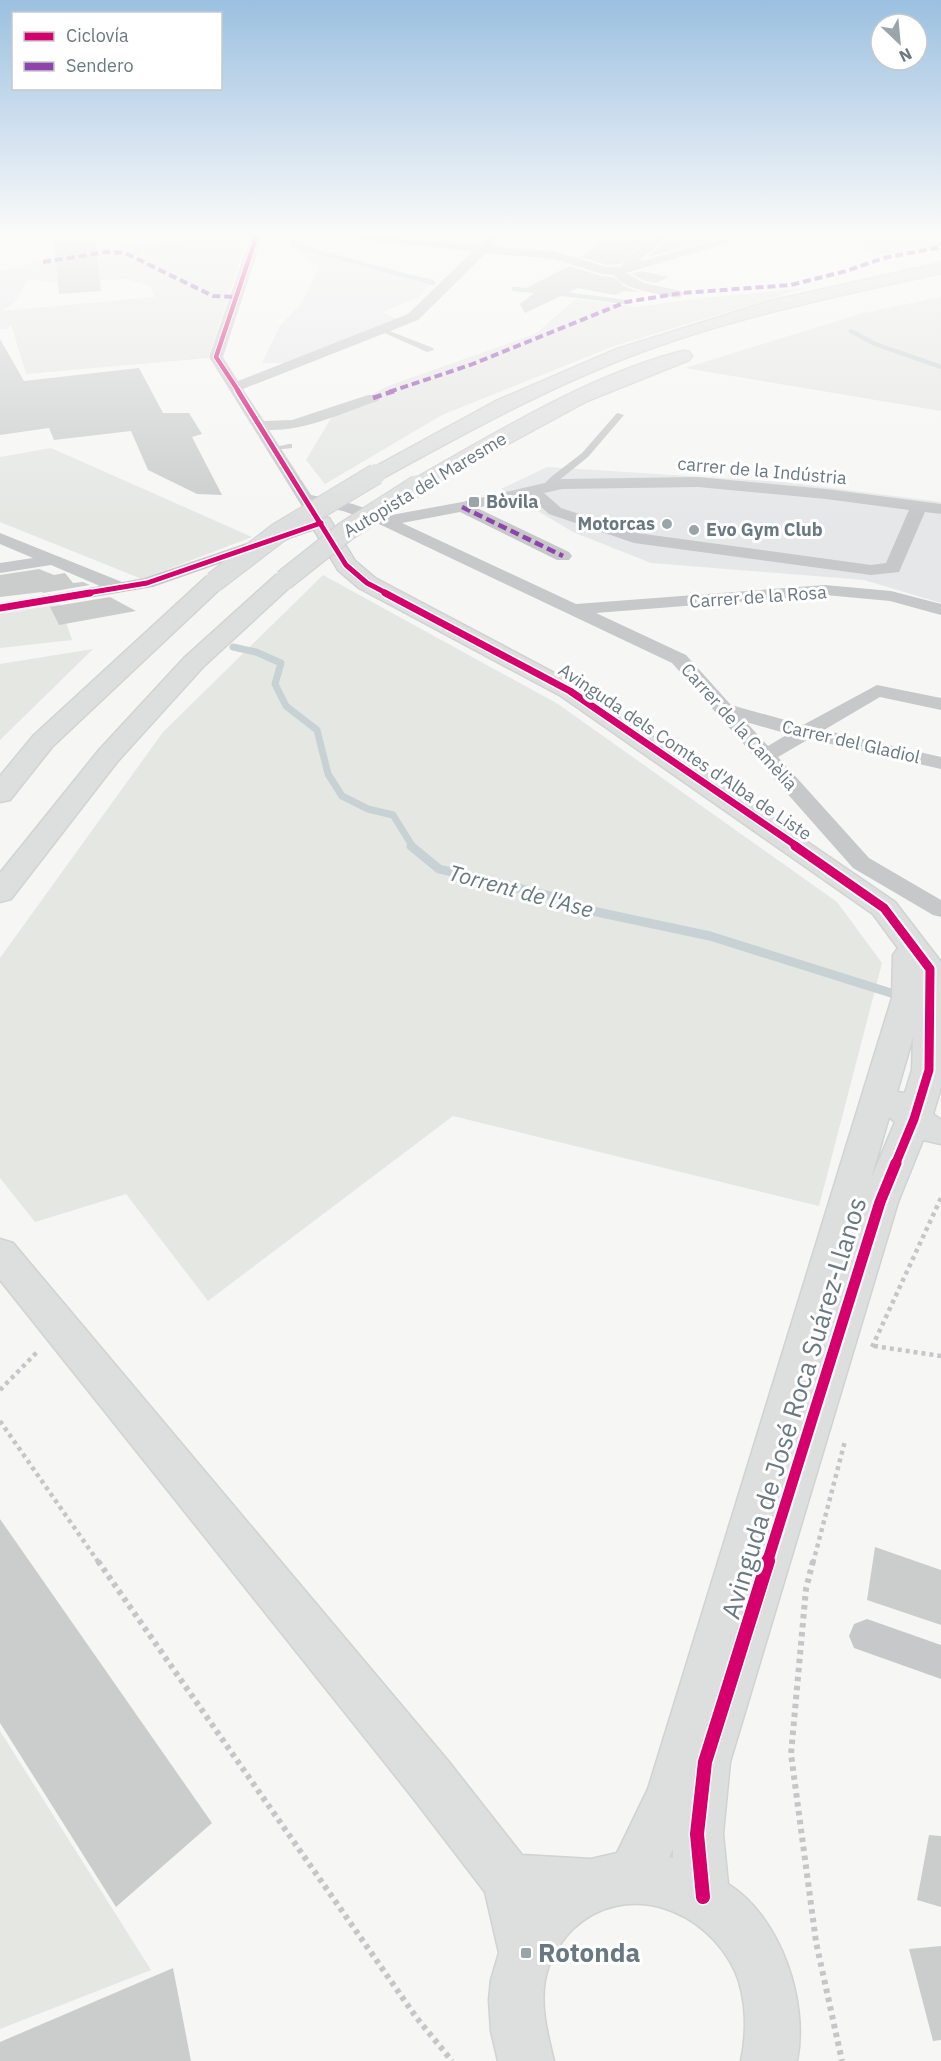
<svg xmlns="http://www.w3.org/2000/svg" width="941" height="2061" font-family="'IBM Plex Sans',sans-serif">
<rect width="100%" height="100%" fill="#f6f6f5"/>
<g fill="#e6e7e8">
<polygon points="307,250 391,273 435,279 418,298 382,312 396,319 285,363 262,363 279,327 301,304 319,268 299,251"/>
<polygon points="34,263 28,279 15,302 2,311 11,324 7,329 0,329 0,271"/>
<polygon points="547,467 784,482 941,502 941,603 864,580 651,563 573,532 501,489"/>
</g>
<g fill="#e5e7e3">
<polygon points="814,231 941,231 941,246 876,255 833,235"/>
<polygon points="248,236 208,358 26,374 11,324 2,311 155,297 150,286 126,279 58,283 28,279 34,263 49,256 84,249"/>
<polygon points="806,288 614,346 442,415 325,484 306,460 333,415 388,386 535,334 576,299 637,307 694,299"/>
<polygon points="941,297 941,411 685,368 863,313"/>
<polygon points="51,448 252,537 142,579 0,522 0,457"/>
<polygon points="323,575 558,704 837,902 882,963 819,1206 453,1116 208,1301 126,1194 35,1222 0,1178 0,958 163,732"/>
<polygon points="60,604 72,640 0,648 0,614"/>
<polygon points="93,649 0,740 0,664"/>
<polygon points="0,1731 151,1970 0,2029"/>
</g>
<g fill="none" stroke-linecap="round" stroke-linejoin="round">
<g stroke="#c8d1d3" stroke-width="4.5">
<polyline points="298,235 292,245 433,283"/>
<polyline points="514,289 536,291"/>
<polyline points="556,293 625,302"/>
<polyline points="851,331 875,344 941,367"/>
</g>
<polyline stroke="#c8d1d3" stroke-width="7" points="233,647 256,652 281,663 275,684 286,706 317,730 328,774 342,796 368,809 393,815 413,847"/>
<polyline stroke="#c8d1d3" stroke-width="9" points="411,846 439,869 567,900 578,908 710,936 891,993"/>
</g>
<g fill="#cbcdcd">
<polygon points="94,231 101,291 59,294 54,237 61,236 60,233"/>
<polygon points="614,231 637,235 638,231 657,231 620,264 607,265 581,257"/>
<polygon points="675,231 721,231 722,237 647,257"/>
<polygon points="569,266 601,276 613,277 624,286 639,292 624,291 615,295 578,288 525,313 520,304 535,292 523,290"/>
<polygon points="641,271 669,277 656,283 645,281 632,274"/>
<polygon points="0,339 24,381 139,368 163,413 189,413 202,434 192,437 222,495 197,494 148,470 131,431 54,440 49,428 0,435"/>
<polygon points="39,569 54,575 65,573 73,583 83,582 90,585 43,593 42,592 0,597 0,575"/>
<polygon points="110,597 136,611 59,625 50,607"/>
<polygon points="0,1519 212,1823 116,1907 0,1723"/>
<polygon points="875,1547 941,1570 941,1625 867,1600"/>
<polygon points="929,1835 941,1836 941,1907 917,1900"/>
<polygon points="941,1946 941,2040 933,2041 909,1949"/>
<polygon points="173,1968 191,2061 0,2061 0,2042"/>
</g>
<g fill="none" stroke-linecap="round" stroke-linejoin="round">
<defs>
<path id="secondary" d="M321,517L329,518L355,561L375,578L579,686L895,902L941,962V1088L933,1114L941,1120V1144L923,1140L898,1202L730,1762L723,1834L728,1884C781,1917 809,2002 797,2061H741C747,2033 747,1999 735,1971C706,1909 626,1879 573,1929C559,1943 549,1960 545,1980C540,2007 548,2036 554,2061H498L491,2031L489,2000L491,1980L499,1953L485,1892L413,1798L0,1280V1239L13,1243L449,1762L522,1855L591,1859L617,1853L648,1789L892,998L893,955L898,948L873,914L561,696L359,588L338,570L310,523L313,518ZM913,1037L912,1070L905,1093L897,1092ZM889,1117L895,1122L871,1179ZM673,1849V1858L669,1857Z"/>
<g id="highway">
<path d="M941,263V273C836,296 729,318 628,357C543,390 463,434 383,478H369L366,474L369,470L496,401L617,349L770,301Z"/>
<path d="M683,351L689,352L692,356L689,360L587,401L425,489H411L408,485L411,481C492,435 593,373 683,351Z"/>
<polygon points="284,573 292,575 295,580 292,585 203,667 117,762 11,899 0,902 0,873 99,750 185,657 276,575"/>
<polygon points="214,575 222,577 225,582 222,587 52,747 10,800 0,802 0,776 34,735 206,577"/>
</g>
</defs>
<use href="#secondary" stroke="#d1d2d2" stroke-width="3"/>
<use href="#highway" stroke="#d2d3d3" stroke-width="3"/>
<polyline stroke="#c5c6c7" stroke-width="1.5" stroke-dasharray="1.5 1.5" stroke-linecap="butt" points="128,255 139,253 134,249 235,238"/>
<g stroke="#c5c6c7" stroke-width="4.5" stroke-dasharray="4 4" stroke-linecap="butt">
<polyline points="874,1346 941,1356"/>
<polyline points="872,1347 941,1198"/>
<polyline points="0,1390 39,1350"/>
<polyline points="0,1421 99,1563"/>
<polyline points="813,1563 845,1441"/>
</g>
<g stroke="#c5c6c7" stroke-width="6" stroke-dasharray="4.5 4.5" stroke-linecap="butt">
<polyline points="98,1561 416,2017 452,2061"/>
<polyline points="813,1561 806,1589 791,1754 816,1942 842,2061"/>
</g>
<g fill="#c7c8c9" fill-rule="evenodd">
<polygon points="382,328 433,348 434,350 427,352 380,331"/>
<polygon points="617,413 624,415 588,457 547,490 541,490 540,488 551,477 582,453"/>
<polygon points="289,444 292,444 292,448 274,450 270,448"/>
</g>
<g fill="#c7c8c9" fill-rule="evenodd">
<polygon points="14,231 36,231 34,233 0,240 0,234"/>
<path d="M248,231H260L261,241L223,357L238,381L408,314L473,251L299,234L293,231H332L480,245L495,231H507L492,246L556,252L607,267L622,266L623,262L660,231H673L638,262L720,239H728V243L626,273L644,283L681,291L683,294L681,297L677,298C661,294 622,290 614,275L602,274L555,259L486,253L418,320L243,389L264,421L292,420L368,395H378L380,398L378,401C344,412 306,431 269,430L311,495L353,504L386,516L462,502L562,479L698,477L826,489L941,504V514L925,512L899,572L871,575L634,543L549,514L529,496L477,508L569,552L572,556L569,560H557L460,512L402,523L576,604L825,585L891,591L941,604V615L890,601L825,595L596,613L686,655L731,705L803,725L877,685L941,698V710L880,697L824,730L941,757V769L809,739L778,757L869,858L941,900V917L933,915L853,868L672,663L379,524L343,511L318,506L329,523L327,526L153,587L0,613V603L100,586L51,565L0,573V563L33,558L0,544V533L122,582L144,578L311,521L209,357L249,241ZM698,487L826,499L909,510L886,563L871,565L637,533L561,508L544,493L562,489ZM746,722L788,734L768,746Z"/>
<polygon points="867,1619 941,1645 941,1679 854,1648 849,1636 854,1624"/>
</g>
<use href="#secondary" fill="#dddede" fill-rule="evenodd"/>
<use href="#highway" fill="#dddede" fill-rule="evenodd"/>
<defs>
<g id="highway-bridge">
<polyline points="284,580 346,531 418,485"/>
<polyline points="214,582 278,533 376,474"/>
</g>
</defs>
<use href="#highway-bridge" stroke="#d2d3d3" stroke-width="22" stroke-linecap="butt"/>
<use href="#highway-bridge" stroke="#dddede" stroke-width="20"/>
<g stroke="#8e44ad" stroke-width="4" stroke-dasharray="8 4" stroke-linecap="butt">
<polyline points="43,262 106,252 125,253 213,296 237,297"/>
<polyline points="389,392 470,365 626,302 682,293 791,285 846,271 884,258 941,247"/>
</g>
<g stroke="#8e44ad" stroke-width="4.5" stroke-dasharray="9 4.5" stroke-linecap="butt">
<polyline points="373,398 394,391"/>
<polyline points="462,507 563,556"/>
</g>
<defs>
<polyline id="cycleway-far5" points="239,392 216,357 255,241 254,231"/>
<g id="cycleway-far4">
<polyline points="238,391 346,565 367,583 388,594"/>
<polyline points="81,594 147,583 321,523"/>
</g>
<g id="cycleway-far3">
<polyline points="385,593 570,691 798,847"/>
<polyline points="0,608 90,593"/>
</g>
<polyline id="cycleway-far2" points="795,846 884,908 930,969 929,1070 914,1119 895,1165"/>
<polyline id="cycleway-far1" points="767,1563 880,1202 896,1163"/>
<polyline id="cycleway" points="703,1897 697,1834 705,1762 768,1561"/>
</defs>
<use href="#cycleway-far5" stroke="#fff" stroke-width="6"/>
<use href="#cycleway-far4" stroke="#fff" stroke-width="8"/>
<use href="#cycleway-far3" stroke="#fff" stroke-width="10"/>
<use href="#cycleway-far2" stroke="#fff" stroke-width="13"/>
<use href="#cycleway-far1" stroke="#fff" stroke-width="15"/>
<use href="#cycleway" stroke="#fff" stroke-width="17"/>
<use href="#cycleway-far5" stroke="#d6006c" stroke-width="4.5"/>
<use href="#cycleway-far4" stroke="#d6006c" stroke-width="5"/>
<use href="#cycleway-far3" stroke="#d6006c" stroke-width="7"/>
<use href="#cycleway-far2" stroke="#d6006c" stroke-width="9"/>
<use href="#cycleway-far1" stroke="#d6006c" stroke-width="11"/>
<use href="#cycleway" stroke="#d6006c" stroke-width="14"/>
</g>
<linearGradient id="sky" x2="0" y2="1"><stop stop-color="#9bc0e0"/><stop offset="0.45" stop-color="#fbfbfa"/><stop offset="1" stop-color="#fbfbfa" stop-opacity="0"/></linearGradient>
<rect width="941" height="519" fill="url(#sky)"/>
<g fill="#9aa5aa" stroke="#fff" stroke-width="2">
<rect x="468" y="496" width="12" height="12" rx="3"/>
<circle cx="667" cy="524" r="6"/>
<circle cx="694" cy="530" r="6"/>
<rect x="520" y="1947" width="12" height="12" rx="3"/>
</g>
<g text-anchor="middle" stroke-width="6" stroke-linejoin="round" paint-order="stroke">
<g font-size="18" fill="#697982" stroke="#fff">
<text transform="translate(762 471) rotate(5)" y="6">carrer de la Indústria</text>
<text transform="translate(425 485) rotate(-31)" y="6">Autopista del Maresme</text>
<text transform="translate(758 597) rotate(-4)" y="6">Carrer de la Rosa</text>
<text transform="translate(739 727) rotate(48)" y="6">Carrer de la Camèlia</text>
<text transform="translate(851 742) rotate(13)" y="6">Carrer del Gladiol</text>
<text transform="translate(685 752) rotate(34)" y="6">Avinguda dels Comtes d'Alba de Liste</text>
</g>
<g font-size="18" font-weight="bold" fill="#697982" stroke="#fff" text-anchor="start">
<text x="486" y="508">Bòvila</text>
<text x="655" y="530" text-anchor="end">Motorcas</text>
<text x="706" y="536">Evo Gym Club</text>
</g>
<g font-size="22" font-style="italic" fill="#65797f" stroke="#fff">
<text transform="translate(521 891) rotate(15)" y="8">Torrent de l'Ase</text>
</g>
<g font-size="26" fill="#697982" stroke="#fff">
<text transform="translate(794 1408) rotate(-73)" y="9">Avinguda de José Roca Suárez-Llanos</text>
</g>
<g font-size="26" font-weight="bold" fill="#697982" stroke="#fff" text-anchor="start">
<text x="538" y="1962">Rotonda</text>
</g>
</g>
<rect x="12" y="12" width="210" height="78" fill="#ffffff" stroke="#c3c9cd" stroke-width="1.5"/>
<rect x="24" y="32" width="30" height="9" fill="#d6006c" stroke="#c3c9cd" stroke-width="1.5"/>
<text x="66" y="42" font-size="18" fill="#697982">Ciclovía</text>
<rect x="24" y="62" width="30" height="9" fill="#8e44ad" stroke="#c3c9cd" stroke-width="1.5"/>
<text x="66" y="72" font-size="18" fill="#697982">Sendero</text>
<g transform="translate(899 42) rotate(154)"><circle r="28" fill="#ffffff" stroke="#c3c9cd" stroke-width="1.5"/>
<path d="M0-4.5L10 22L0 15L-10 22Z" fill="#9aa5aa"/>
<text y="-9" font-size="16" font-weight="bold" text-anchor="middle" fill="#697982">N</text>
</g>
</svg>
